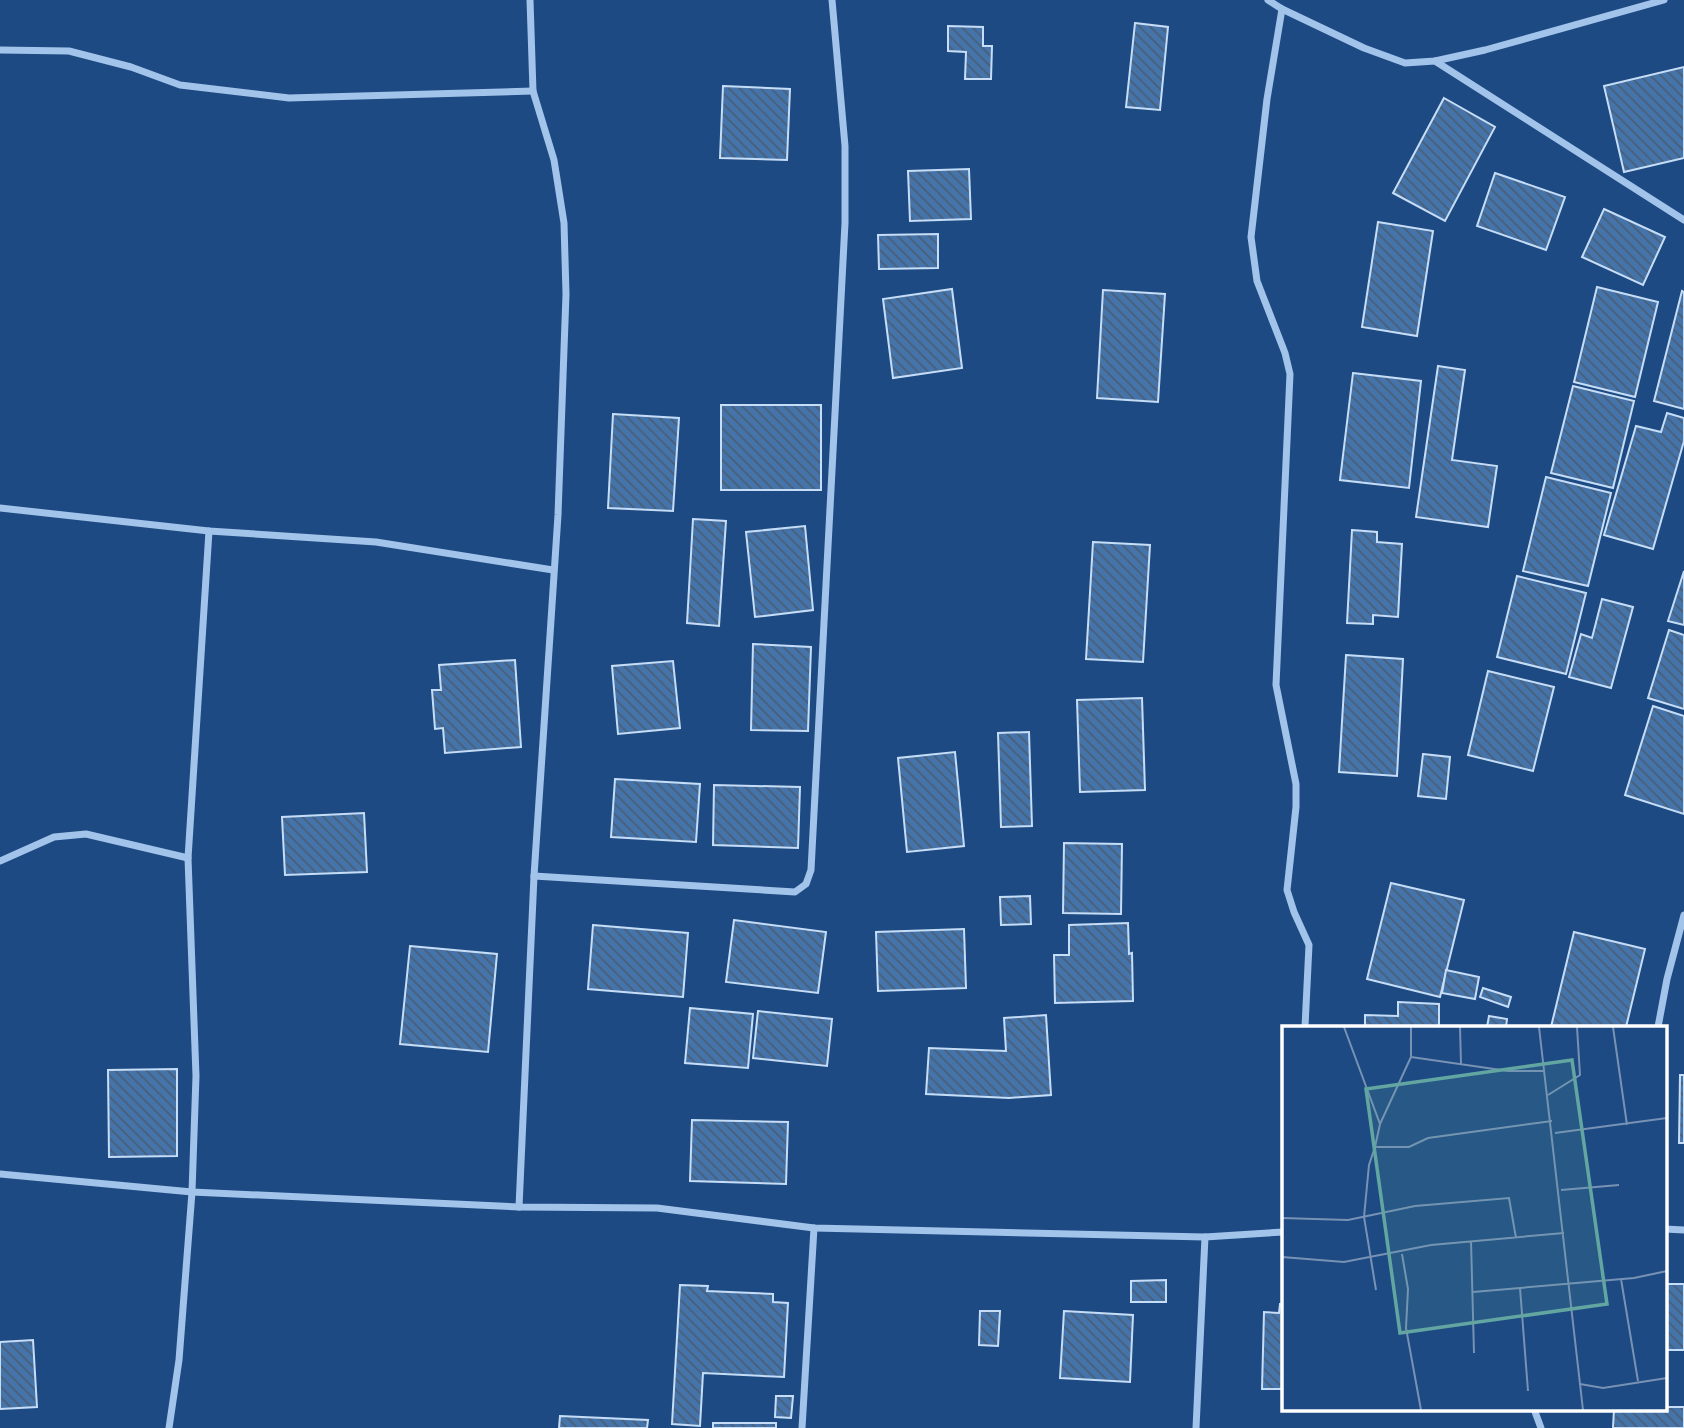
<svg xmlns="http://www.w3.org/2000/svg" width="1684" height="1428" font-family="Quicksand,sans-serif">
<defs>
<pattern id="building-back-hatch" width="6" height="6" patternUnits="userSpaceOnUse" patternTransform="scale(1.75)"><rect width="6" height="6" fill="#4574ab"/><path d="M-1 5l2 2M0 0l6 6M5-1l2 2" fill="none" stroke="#495e77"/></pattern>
</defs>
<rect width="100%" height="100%" fill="#1d4a82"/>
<g fill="url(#building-back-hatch)" stroke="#c6ddf7" stroke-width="2">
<polygon points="1135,23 1168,27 1160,110 1126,107"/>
<polygon points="948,26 983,27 983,46 992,46 991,79 965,79 966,52 948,51"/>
<polygon points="1684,67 1684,158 1624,172 1604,86"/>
<polygon points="723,86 790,89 787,160 720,158"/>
<polygon points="1444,98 1495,127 1445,221 1393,193"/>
<polygon points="969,169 971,219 910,221 908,171"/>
<polygon points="1495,173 1565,197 1546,250 1477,226"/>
<polygon points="1604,209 1665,237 1643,285 1582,257"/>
<polygon points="1378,222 1433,231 1417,336 1362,327"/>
<polygon points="938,234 938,268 879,269 878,235"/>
<polygon points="1597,287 1658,302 1635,397 1574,382"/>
<polygon points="952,289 962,368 893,378 883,299"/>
<polygon points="1103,290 1165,294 1158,402 1097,398"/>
<polygon points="1682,291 1684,292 1684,409 1654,401"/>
<polygon points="1438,366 1465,370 1452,460 1497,466 1488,527 1416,517"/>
<polygon points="1353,373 1421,381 1409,488 1340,480"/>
<polygon points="1573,386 1634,401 1613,488 1551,473"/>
<rect x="721" y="405" width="100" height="85"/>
<polygon points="1667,413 1684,418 1684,441 1653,549 1604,535 1636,426 1661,432"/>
<polygon points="613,414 679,418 673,511 608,508"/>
<polygon points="1546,477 1611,493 1588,586 1523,571"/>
<polygon points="693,519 726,521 719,626 687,623"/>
<polygon points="805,526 813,610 755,617 746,532"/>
<polygon points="1352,530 1377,532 1377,542 1402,544 1398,617 1373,615 1373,624 1347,623"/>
<polygon points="1093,542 1150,545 1143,662 1086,659"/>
<polygon points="1684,571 1684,625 1668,621"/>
<polygon points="1517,576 1586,593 1566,674 1497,657"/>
<polygon points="1602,599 1633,607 1611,688 1569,677 1581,634 1592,638"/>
<polygon points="1669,630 1684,635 1684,709 1648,698"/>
<polygon points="753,644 811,647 808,731 751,730"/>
<polygon points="1346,655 1403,659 1397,776 1339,772"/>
<polygon points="515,660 521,747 445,753 443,728 435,729 432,690 441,690 439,665"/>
<polygon points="673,661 680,728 618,734 612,666"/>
<polygon points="1488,671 1554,687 1533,771 1468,755"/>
<polygon points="1142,698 1145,790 1080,792 1077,700"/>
<polygon points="1653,706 1684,716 1684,814 1625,795"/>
<polygon points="1029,732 1032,826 1001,827 998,733"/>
<polygon points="955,752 964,846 907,852 898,758"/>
<polygon points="1423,754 1450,757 1446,799 1418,796"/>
<polygon points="615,779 700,784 696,842 611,837"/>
<polygon points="714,785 800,787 798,848 713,845"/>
<polygon points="364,813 367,872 285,875 282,817"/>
<polygon points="1064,843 1122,844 1121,914 1063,913"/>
<polygon points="1391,883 1464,900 1440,997 1367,979"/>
<polygon points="1030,896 1031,924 1001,925 1000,897"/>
<polygon points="734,920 826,932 818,993 726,982"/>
<polygon points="1128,923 1129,954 1132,953 1133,1001 1055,1003 1054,955 1069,955 1069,925"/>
<polygon points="593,925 688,933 683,997 588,989"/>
<polygon points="964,929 966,988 878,991 876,932"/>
<polygon points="1574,932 1645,949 1626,1027 1551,1027"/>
<polygon points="410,946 497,954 488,1052 400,1044"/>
<polygon points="1446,970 1479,977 1475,999 1442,993"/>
<polygon points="1483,988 1511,997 1508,1007 1480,997"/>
<polygon points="1398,1002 1439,1004 1439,1027 1365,1027 1365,1015 1398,1016"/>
<polygon points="690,1008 753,1014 748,1068 685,1063"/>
<polygon points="758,1011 832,1019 827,1066 753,1058"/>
<polygon points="1046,1015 1051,1095 1009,1098 926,1094 929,1048 1006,1051 1004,1018"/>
<polygon points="1489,1016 1507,1019 1506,1027 1487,1027"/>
<polygon points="177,1069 177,1156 109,1157 108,1070"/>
<polygon points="1680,1075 1684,1075 1684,1143 1679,1143"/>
<polygon points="692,1120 788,1122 786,1184 690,1181"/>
<polygon points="1166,1280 1166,1302 1131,1302 1131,1281"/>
<rect x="1665" y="1284" width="19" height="66"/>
<polygon points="680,1285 708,1286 707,1291 773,1294 773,1302 788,1303 784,1377 703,1373 700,1426 672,1424"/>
<polygon points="1280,1304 1283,1304 1283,1389 1262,1389 1264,1312 1279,1313"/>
<polygon points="980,1311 1000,1311 998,1346 979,1345"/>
<polygon points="1064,1311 1133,1315 1130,1382 1060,1378"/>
<polygon points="33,1340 37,1407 0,1409 0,1342"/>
<polygon points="776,1396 793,1396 791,1418 775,1417"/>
<polygon points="1665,1407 1684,1407 1684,1428 1613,1428 1614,1409 1665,1409"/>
<polygon points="560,1416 648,1420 647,1428 559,1428"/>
<rect x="713" y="1423" width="63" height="5"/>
</g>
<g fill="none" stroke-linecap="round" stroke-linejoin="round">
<g stroke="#a2c3ea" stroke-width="7">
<polyline points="1268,0 1282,9 1267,99 1251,237 1257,281 1285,353 1290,374 1276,685 1296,784 1296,807 1287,890 1294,912 1309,945 1305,1027"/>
<polyline points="1282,9 1364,48 1405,63 1435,61 1485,50 1664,0"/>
<polyline points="0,50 69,51 131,67 180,85 289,98 533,91"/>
<polyline points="1435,61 1684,220"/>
<polyline points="0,508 209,531 376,542 553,570"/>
<polyline points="0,861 54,837 86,834 188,858"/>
<polyline points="534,876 795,892 806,884 811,870 845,223 845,146 832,0"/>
<polyline points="1658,1027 1667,979 1684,915"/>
<polyline points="0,1174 192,1192 519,1207 657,1208 814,1228 1205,1237 1283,1232"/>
<polyline points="519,1207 534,876 558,515 566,294 564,223 554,160 533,91 530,0"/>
<polyline points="1665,1229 1684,1230"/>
<polyline points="1534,1409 1541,1428"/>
<polyline points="169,1428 179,1360 192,1192 196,1076 188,858 209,531"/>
<polyline points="802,1428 814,1228"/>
<polyline points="1196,1428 1205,1237"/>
</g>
</g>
<g transform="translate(1282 1026)">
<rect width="385" height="385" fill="#1d4a82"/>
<path fill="none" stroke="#7792b4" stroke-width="2" d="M62,1L98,98L93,121M178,1L179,38M257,1L301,384M331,1L345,99M129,31L226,45H263M266,69L298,49L295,1M98,98L129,31V1M273,107L385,92M279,164L337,159M0,192L66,194L133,180L227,172L234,212M189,215L192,327M120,228L126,263L124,302L139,384M0,231L62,236L149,219L282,207M339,253L356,355M238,262L246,365M94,264L82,191L87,139L93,121H127L146,112L270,95M191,266L352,252L385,245M298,358L321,362L385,352"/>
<path fill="#63a6a1" fill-opacity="0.15" stroke="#63a6a1" stroke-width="3.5" d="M290,34L325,278L118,307L84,63Z"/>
<rect width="385" height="385" fill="none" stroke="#fff" stroke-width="3.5"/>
</g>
</svg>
